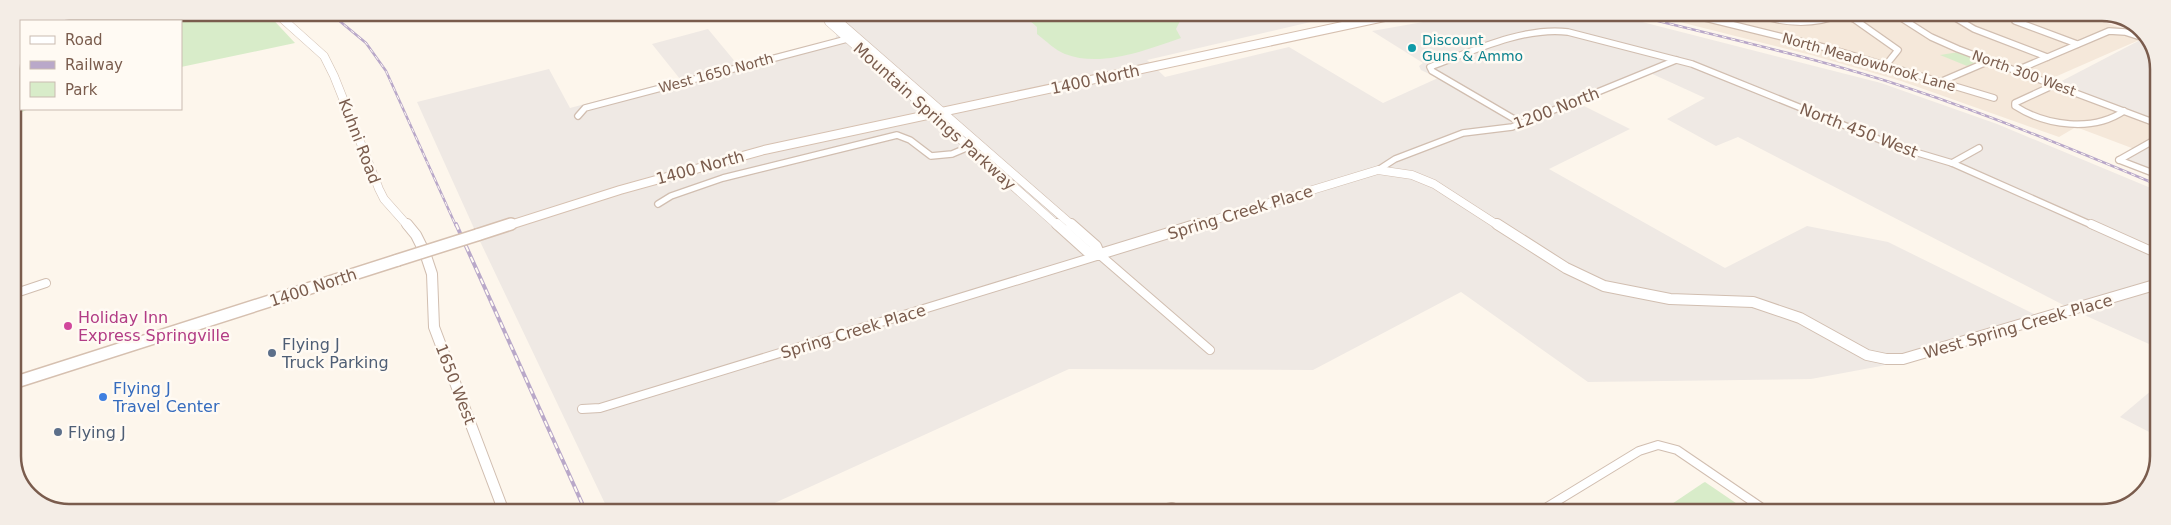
<svg xmlns="http://www.w3.org/2000/svg" width="2171" height="525" font-family="'DejaVu Sans',sans-serif">
<rect width="100%" height="100%" fill="#fdf6ec"/>
<polygon fill="#f5e8da" points="1644,13 1758,13 1781,21 1820,18 1807,13 2082,14 2146,37 2048,80 2056,84 2158,124 2158,138 2137,150 2076,127 2059,137 1901,81 1811,55"/>
<polygon fill="#fde8e0" points="2082,14 2113,14 2144,32 2146,35"/>
<g fill="#efe9e4">
<polygon points="831,13 1349,13 1147,60 1165,77 1289,47 1383,103 1438,78 1421,70 1419,66 1423,63 1372,31 1474,13 1607,13 1881,83 1997,124 2158,191 2158,348 2073,310 1738,137 1716,146 1667,119 1705,98 1648,72 1576,102 1630,129 1549,169 1725,268 1807,226 1888,242 2044,319 1881,366 1811,379 1588,382 1461,292 1313,370 1069,369 755,512 609,512 477,235 417,102 549,69 570,108 680,79 652,44 708,29 737,64 835,39 837,34 819,16"/>
<polygon points="2146,37 2158,65 2158,124 2056,84"/>
<polygon points="2158,138 2158,175 2119,160"/>
<polygon points="2158,385 2157,436 2120,417"/>
</g>
<g fill="#d8ecc9">
<polygon points="70,13 267,13 295,43 181,67 181,21 48,21"/>
<path d="M1011,13H1177L1176,17L1180,21L1176,29L1181,38C1146,50 1101,68 1065,54C1055,50 1046,41 1037,34V27L1029,20Z"/>
<polygon points="21,48 21,109 28,109 13,117 13,69"/>
<polygon points="1959,52 1979,60 1979,61 1967,66 1940,55"/>
<polygon points="1705,482 1749,512 1660,512 1703,483"/>
</g>
<g fill="none" stroke-linecap="round" stroke-linejoin="round">
<defs>
<g id="minor-far1">
<polyline points="1685,13 1831,49 1994,98"/>
<path d="M1754,13C1784,24 1812,26 1842,14"/>
<polyline points="1841,14 1854,19 1898,50 1886,65"/>
<polyline points="1895,14 1931,37 1958,49 2158,124"/>
<polyline points="1949,14 1974,29 2047,57"/>
<polyline points="2015,21 2077,44"/>
<polyline points="2015,71 2109,31 2125,32 2147,39"/>
<polyline points="1940,82 1989,61"/>
<path d="M2056,84L2015,103V106C2046,126 2093,132 2124,111"/>
<polyline points="578,116 585,108 851,38"/>
<path d="M1521,123L1432,71L1430,67C1470,52 1525,26 1568,32L1692,64L1898,147L1952,163L2094,226"/>
<polyline points="2119,160 2158,138"/>
<polyline points="2119,160 2158,175"/>
<polyline points="1952,163 1979,148"/>
<polyline points="1378,170 1395,159 1463,133 1512,127 1676,60"/>
<polyline points="658,204 671,196 723,178 897,135 910,140 931,156 952,154 978,143"/>
</g>
<g id="minor">
<polyline points="2091,224 2158,254"/>
<polyline points="13,294 46,283"/>
<polyline points="582,409 600,408 1100,255 1210,350"/>
<polyline points="1149,512 1172,507 1185,512"/>
<polyline points="1539,512 1639,451 1658,445 1677,450 1768,512"/>
</g>
<g id="tertiary-far1">
<polyline points="276,13 324,56 334,76 379,189 384,199 408,226"/>
<polyline points="824,13 837,20 1073,226"/>
<polyline points="825,14 829,22 1058,226"/>
<polyline points="1194,226 1378,170 1412,175 1434,184 1499,226"/>
</g>
<g id="tertiary">
<polyline points="407,224 416,235 425,253 432,274 434,327 504,512"/>
<polyline points="1057,224 1087,251 1097,255 1198,224"/>
<polyline points="1071,224 1096,246 1100,255"/>
<polyline points="1497,224 1566,268 1604,286 1670,299 1753,302 1800,318 1867,355 1886,359 1903,359 2158,284"/>
</g>
<polyline id="secondary-far1" points="507,226 620,190 764,150 1403,13"/>
<g id="secondary">
<polyline points="477,235 511,224"/>
<polyline points="13,383 398,260"/>
</g>
</defs>
<use href="#minor-far1" stroke="#d1beb0" stroke-width="8"/>
<use href="#minor" stroke="#d1beb0" stroke-width="10"/>
<use href="#tertiary-far1" stroke="#d1beb0" stroke-width="9"/>
<use href="#tertiary" stroke="#d1beb0" stroke-width="12"/>
<use href="#secondary-far1" stroke="#d6c0b0" stroke-width="10"/>
<use href="#secondary" stroke="#d6c0b0" stroke-width="14"/>
<use href="#minor-far1" stroke="#fff" stroke-width="5.5"/>
<use href="#minor" stroke="#fff" stroke-width="8"/>
<use href="#tertiary-far1" stroke="#fff" stroke-width="8"/>
<use href="#tertiary" stroke="#fff" stroke-width="10"/>
<use href="#secondary-far1" stroke="#fff" stroke-width="8"/>
<use href="#secondary" stroke="#fff" stroke-width="11"/>
<defs>
<g id="rail-far1">
<polyline points="330,13 366,43 386,71 456,226"/>
<path d="M1626,13C1721,37 1818,58 1911,89C1995,117 2076,151 2158,185"/>
</g>
<polyline id="rail" points="456,224 586,512"/>
</defs>
<use href="#rail-far1" stroke="#b9a8c9" stroke-width="2.5"/>
<use href="#rail" stroke="#b9a8c9" stroke-width="4"/>
<use href="#rail-far1" stroke="#fffaf3" stroke-width="1" stroke-dasharray="4.5" stroke-linecap="butt"/>
<use href="#rail" stroke="#fffaf3" stroke-width="2" stroke-dasharray="6" stroke-linecap="butt"/>
<defs>
<polyline id="secondary-bridge" points="398,260 477,235"/>
</defs>
<use href="#secondary-bridge" stroke="#d6c0b0" stroke-width="14" stroke-linecap="butt"/>
<use href="#secondary-bridge" stroke="#fff" stroke-width="11"/>
</g>
<circle fill="#0f9aa8" stroke="#fffaf3" stroke-width="2" cx="1412" cy="48" r="5"/>
<circle fill="#d1479c" stroke="#fffaf3" stroke-width="2" cx="68" cy="326" r="5"/>
<g fill="#5c6f8a" stroke="#fffaf3" stroke-width="2">
<circle cx="272" cy="353" r="5"/>
<circle cx="58" cy="432" r="5"/>
</g>
<circle fill="#3f7fe0" stroke="#fffaf3" stroke-width="2" cx="103" cy="397" r="5"/>
<g text-anchor="middle" stroke-width="5" stroke-linejoin="round" paint-order="stroke">
<g font-size="14" fill="#0d838f" stroke="#fffaf3" text-anchor="start">
<text x="1422" y="45">Discount<tspan x="1422" dy="16">Guns &amp; Ammo</tspan></text>
</g>
<g font-size="14" fill="#7a5c4d" stroke="#fffaf3">
<text transform="translate(1869 62) rotate(16)" y="5">North Meadowbrook Lane</text>
<text transform="translate(716 73) rotate(-15)" y="5">West 1650 North</text>
<text transform="translate(2024 73) rotate(20)" y="5">North 300 West</text>
</g>
<g font-size="16" fill="#7a5c4d" stroke="#fffaf3">
<text transform="translate(1095 79) rotate(-12)" y="6">1400 North</text>
<text transform="translate(1556 108) rotate(-21)" y="6">1200 North</text>
<text transform="translate(935 116) rotate(42)" y="6">Mountain Springs Parkway</text>
<text transform="translate(1859 130) rotate(21)" y="6">North 450 West</text>
<text transform="translate(360 141) rotate(69)" y="6">Kuhni Road</text>
<text transform="translate(700 167) rotate(-15)" y="6">1400 North</text>
<text transform="translate(1240 212) rotate(-17)" y="6">Spring Creek Place</text>
<text transform="translate(313 287) rotate(-18)" y="6">1400 North</text>
<text transform="translate(2018 326) rotate(-16)" y="6">West Spring Creek Place</text>
<text transform="translate(853 331) rotate(-17)" y="6">Spring Creek Place</text>
<text transform="translate(456 384) rotate(69)" y="6">1650 West</text>
</g>
<g font-size="16" fill="#b23c85" stroke="#fffaf3" text-anchor="start">
<text x="78" y="323">Holiday Inn<tspan x="78" dy="18">Express Springville</tspan></text>
</g>
<g font-size="16" fill="#4e5e75" stroke="#fffaf3" text-anchor="start">
<text x="282" y="350">Flying J<tspan x="282" dy="18">Truck Parking</tspan></text>
<text x="68" y="438">Flying J</text>
</g>
<g font-size="16" fill="#366cbe" stroke="#fffaf3" text-anchor="start">
<text x="113" y="394">Flying J<tspan x="113" dy="18">Travel Center</tspan></text>
</g>
</g>
<path d="M0 0H2171V525H0ZM69 21H2102A48 48 0 0 1 2150 69V456A48 48 0 0 1 2102 504H69A48 48 0 0 1 21 456V69A48 48 0 0 1 69 21Z" fill="#f4ede6" fill-rule="evenodd"/>
<path fill="none" stroke="#7a5c4d" stroke-width="2.5" d="M69 21H2102A48 48 0 0 1 2150 69V456A48 48 0 0 1 2102 504H69A48 48 0 0 1 21 456V69A48 48 0 0 1 69 21Z"/>
<rect x="20" y="20" width="162" height="90" fill="#fffaf3" stroke="#cabbb1"/>
<rect x="30" y="36" width="25" height="8" fill="#ffffff" stroke="#cabbb1"/>
<text x="65" y="45" font-size="15" fill="#7a5c4d">Road</text>
<rect x="30" y="61" width="25" height="8" fill="#b9a8c9" stroke="#cabbb1"/>
<text x="65" y="70" font-size="15" fill="#7a5c4d">Railway</text>
<rect x="30" y="82" width="25" height="15" fill="#d8ecc9" stroke="#cabbb1"/>
<text x="65" y="95" font-size="15" fill="#7a5c4d">Park</text>
</svg>
